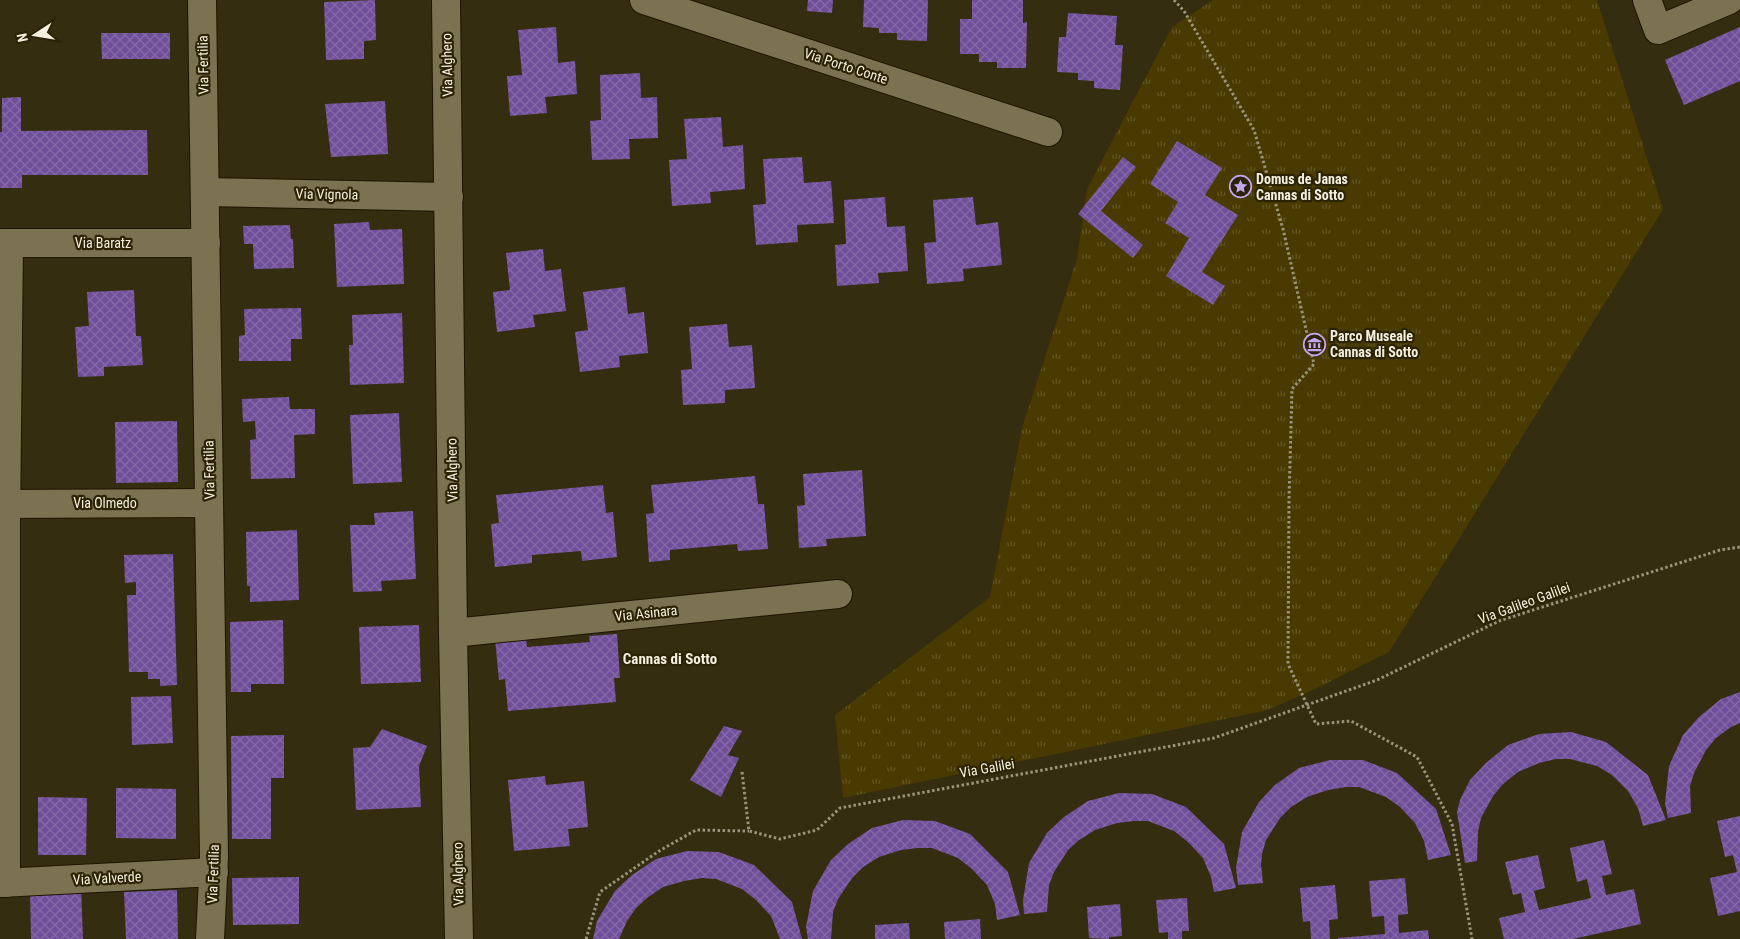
<svg xmlns="http://www.w3.org/2000/svg" width="1740" height="939" font-family="'Roboto Condensed',sans-serif">
<defs>
<pattern id="park-tufts" width="24" height="20" patternUnits="userSpaceOnUse" patternTransform="scale(1.25)"><rect width="24" height="20" fill="#483a00"/><path d="M3 7l-1-3M5 7V3M7 7l1-3M15 17l-1-3M17 17v-4M19 17l1-3" fill="none" stroke="#635725"/></pattern>
<pattern id="building-cross-hatch" width="8" height="8" patternUnits="userSpaceOnUse" patternTransform="scale(1.25)"><rect width="8" height="8" fill="#704f9a"/><path d="M0 0l8 8M0 8l8-8" fill="none" stroke="#8569a8"/></pattern>
</defs>
<rect width="100%" height="100%" fill="#352d0f"/>
<polygon fill="url(#park-tufts)" points="1213,0 1597,0 1663,209 1389,652 1317,688 1268,710 843,798 835,715 990,597 1022,428 1077,259 1087,189 1172,27"/>
<g fill="url(#building-cross-hatch)">
<polygon points="375,0 376,40 364,41 364,59 326,60 324,2"/>
<polygon points="808,0 833,0 832,13 807,11"/>
<polygon points="864,0 928,0 927,41 897,40 897,33 879,33 879,28 863,27"/>
<polygon points="972,0 1023,0 1023,23 1027,22 1026,68 997,68 997,62 979,62 979,54 960,54 960,19 972,19"/>
<polygon points="1068,13 1117,16 1115,45 1123,45 1120,90 1094,88 1094,81 1078,80 1078,73 1057,72 1059,37 1066,37"/>
<polygon points="556,27 558,63 575,61 577,94 545,97 547,113 510,116 507,76 522,75 518,30"/>
<polygon points="1740,27 1740,81 1684,105 1665,60"/>
<polygon points="101,33 170,33 170,59 102,59"/>
<polygon points="640,73 641,98 657,97 658,138 629,139 630,159 592,160 590,121 601,120 600,75"/>
<polygon points="21,97 21,131 147,130 148,175 22,175 22,188 0,188 0,132 2,132 2,98"/>
<polygon points="385,101 388,154 331,157 325,104"/>
<polygon points="721,117 723,147 743,145 745,189 710,192 711,203 672,206 669,160 687,159 684,119"/>
<polygon points="1177,141 1222,168 1205,195 1238,215 1202,272 1225,286 1213,305 1166,276 1189,238 1165,223 1178,202 1150,184"/>
<polygon points="802,157 804,183 831,181 834,223 797,225 798,242 756,245 753,205 766,204 763,159"/>
<polygon points="1123,157 1136,167 1101,211 1143,245 1133,258 1078,214"/>
<polygon points="885,197 887,227 905,226 908,271 878,273 879,283 837,286 835,245 846,244 844,200"/>
<polygon points="973,197 976,225 998,222 1002,265 963,269 964,281 927,284 924,243 936,242 933,200"/>
<polygon points="369,222 370,230 402,229 404,284 337,287 334,224"/>
<polygon points="290,225 291,239 293,239 294,268 254,269 253,244 244,244 243,226"/>
<polygon points="543,249 545,271 561,269 566,311 533,315 535,327 497,332 493,292 510,290 506,253"/>
<polygon points="625,287 628,314 644,312 648,353 619,356 620,367 580,372 575,332 588,330 583,292"/>
<polygon points="134,290 136,336 141,336 143,365 104,367 104,376 78,377 75,327 89,326 87,292"/>
<polygon points="301,308 302,339 291,339 291,361 239,361 239,336 245,335 244,309"/>
<polygon points="402,313 404,383 350,385 349,345 353,345 352,315"/>
<polygon points="727,324 729,347 752,345 755,388 725,390 725,403 683,405 681,370 692,369 689,327"/>
<polygon points="289,397 290,409 315,409 315,434 294,435 295,478 251,479 250,440 256,439 255,421 243,422 242,399"/>
<polygon points="399,413 402,482 353,484 350,415"/>
<polygon points="177,421 178,482 116,483 115,422"/>
<polygon points="862,470 866,536 826,539 827,546 799,548 797,506 805,505 803,474"/>
<polygon points="755,476 758,504 764,504 768,549 738,551 737,544 670,550 670,560 649,562 646,514 654,513 651,485"/>
<polygon points="603,485 606,513 613,512 617,557 582,561 581,551 532,555 532,563 495,567 491,524 499,523 496,495"/>
<polygon points="413,511 416,579 381,581 382,591 353,592 350,525 375,525 374,513"/>
<polygon points="297,530 299,600 250,602 250,586 247,586 246,532"/>
<polygon points="173,554 177,685 160,686 160,679 148,679 148,672 129,672 127,595 136,595 136,582 125,583 124,555"/>
<polygon points="283,620 284,684 251,684 251,692 231,692 230,622"/>
<polygon points="419,625 421,682 361,684 359,627"/>
<polygon points="617,634 620,678 614,678 616,702 508,711 505,679 499,680 495,639 526,637 527,647 590,642 589,636"/>
<polygon points="1740,692 1740,723 1731,727 1716,738 1706,750 1694,773 1690,786 1691,813 1668,818 1665,803 1669,766 1683,735 1699,717 1721,699"/>
<polygon points="171,696 173,743 132,745 131,697"/>
<polygon points="724,726 742,731 728,755 739,758 721,797 690,780"/>
<polygon points="382,729 427,746 419,766 421,807 356,810 353,748 370,747"/>
<polygon points="1571,732 1606,742 1648,775 1666,820 1643,826 1638,808 1628,791 1612,775 1597,766 1570,759 1556,759 1539,763 1518,772 1503,784 1493,796 1481,818 1478,832 1477,861 1465,863 1457,812 1460,800 1470,780 1486,763 1508,745 1539,734"/>
<polygon points="284,735 284,778 271,778 271,839 232,839 231,736"/>
<polygon points="1330,760 1363,760 1397,773 1436,809 1451,855 1428,860 1424,841 1415,823 1400,807 1386,797 1359,787 1346,787 1328,790 1307,797 1291,807 1280,818 1266,840 1262,854 1261,865 1263,883 1238,885 1236,868 1242,832 1259,802 1275,785 1299,768"/>
<polygon points="545,776 546,785 584,781 588,827 568,829 570,846 514,851 508,780"/>
<polygon points="116,788 176,789 176,839 116,838"/>
<polygon points="1119,793 1152,794 1186,807 1224,844 1236,888 1214,892 1211,877 1203,858 1188,842 1174,831 1148,821 1134,821 1117,823 1095,830 1079,840 1068,850 1054,872 1049,885 1047,912 1024,914 1023,900 1029,863 1047,833 1064,817 1088,801"/>
<polygon points="38,797 87,798 86,855 38,855"/>
<polygon points="1740,816 1740,911 1718,916 1710,878 1737,872 1733,855 1725,857 1717,821"/>
<polygon points="903,820 935,821 970,834 1008,872 1020,915 997,920 995,904 987,885 972,869 958,858 932,848 918,848 901,850 879,857 863,867 852,878 838,899 833,912 831,939 808,939 806,927 813,891 831,860 848,844 872,828"/>
<polygon points="1604,840 1612,874 1602,876 1606,895 1634,889 1641,924 1573,939 1504,939 1499,918 1525,912 1521,893 1513,895 1505,862 1538,855 1545,888 1534,891 1539,910 1591,898 1587,879 1577,882 1570,848"/>
<polygon points="687,851 719,852 754,865 792,902 802,939 780,939 771,916 756,900 742,889 716,879 702,878 684,881 663,887 647,898 636,908 627,921 619,939 593,939 597,921 615,891 632,875 656,859"/>
<polygon points="299,877 299,924 233,925 232,878"/>
<polygon points="1405,878 1408,914 1398,915 1399,933 1428,930 1429,939 1338,939 1338,938 1385,934 1384,916 1372,917 1369,881"/>
<polygon points="1335,885 1338,919 1329,920 1330,939 1311,939 1310,921 1303,922 1300,888"/>
<polygon points="81,887 83,939 31,939 30,888"/>
<polygon points="177,890 178,939 126,939 124,892"/>
<polygon points="1187,898 1189,931 1182,931 1182,939 1168,939 1168,932 1159,933 1156,900"/>
<polygon points="1120,904 1122,936 1109,937 1109,939 1089,938 1087,907"/>
<polygon points="980,919 981,939 945,939 944,922"/>
<polygon points="909,923 910,939 875,939 875,925"/>
</g>
<g fill="none" stroke-linecap="round" stroke-linejoin="round">
<defs>
<g id="minor">
<polyline points="202,0 214,857 210,939"/>
<polyline points="446,0 453,633 459,939"/>
<polyline points="644,0 1048,132"/>
<polyline points="1647,0 1658,30 1729,0"/>
<polyline points="205,192 449,197"/>
<polyline points="0,243 206,243"/>
<polyline points="0,504 209,503"/>
<polyline points="453,633 838,594"/>
<polyline points="0,883 214,872"/>
<polyline points="6,883 6,524 9,243"/>
</g>
</defs>
<use href="#minor" stroke="#1d1500" stroke-width="30"/>
<g stroke="#9a947c" stroke-width="3" stroke-dasharray="2.5 2.5" stroke-linecap="butt">
<polyline points="1174,0 1184,11 1254,130 1283,229 1314,364 1292,389 1289,500 1288,664 1316,724 1351,721 1417,757 1452,824 1472,939"/>
<polyline points="742,772 749,831 780,839 817,830 840,808 1214,738 1377,680 1499,621 1720,550 1740,547"/>
<polyline points="586,939 600,892 659,851 696,830 749,831"/>
</g>
<use href="#minor" stroke="#7b7252" stroke-width="28"/>
</g>
<defs>
<symbol id="sight-ring" viewBox="-11 -11 22 22"><circle r="9.5" fill="#2b2304" stroke="#c5a7f1" stroke-width="1.5"/><path d="M0-6L1.8-2.2L6-1.7L2.9 1.2L3.7 5.4L0 3.3L-3.7 5.4L-2.9 1.2L-6-1.7L-1.8-2.2Z" fill="#c5a7f1"/></symbol>
<symbol id="museum-ring" viewBox="-11 -11 22 22"><circle r="9.5" fill="#2b2304" stroke="#c5a7f1" stroke-width="1.5"/><path d="M0-6L6-3V-2H-6V-3ZM-5-1h2V3h-2ZM-1-1h2V3h-2ZM3-1h2V3H3ZM-6 4H6V6H-6Z" fill="#c5a7f1"/></symbol>
</defs>
<g fill-rule="evenodd">
<use href="#sight-ring" x="1228" y="174" width="25" height="25"/>
<use href="#museum-ring" x="1302" y="332" width="25" height="25"/>
</g>
<g text-anchor="middle" stroke-width="4.5" stroke-linejoin="round" paint-order="stroke">
<g font-size="14" fill="#f4efde" stroke="#2b2304">
<text transform="translate(203 65) rotate(-91)" y="5">Via Fertilia</text>
<text transform="translate(447 65) rotate(-91)" y="5">Via Alghero</text>
<text transform="translate(846 66) rotate(18)" y="5">Via Porto Conte</text>
<text transform="translate(327 194) rotate(1)" y="5">Via Vignola</text>
<text x="103" y="248">Via Baratz</text>
<text transform="translate(209 470) rotate(-91)" y="5">Via Fertilia</text>
<text transform="translate(452 470) rotate(-91)" y="5">Via Alghero</text>
<text x="105" y="508">Via Olmedo</text>
<text transform="translate(1524 603) rotate(-20)" y="5">Via Galileo Galilei</text>
<text transform="translate(646 613) rotate(-6)" y="5">Via Asinara</text>
<text transform="translate(987 768) rotate(-10)" y="5">Via Galilei</text>
<text transform="translate(213 874) rotate(-88)" y="5">Via Fertilia</text>
<text transform="translate(458 874) rotate(-91)" y="5">Via Alghero</text>
<text transform="translate(107 878) rotate(-3)" y="5">Via Valverde</text>
</g>
<g font-size="14" font-weight="bold" fill="#f4efde" stroke="#2b2304" text-anchor="start">
<text x="1256" y="184">Domus de Janas<tspan x="1256" dy="16">Cannas di Sotto</tspan></text>
<text x="1330" y="341">Parco Museale<tspan x="1330" dy="16">Cannas di Sotto</tspan></text>
</g>
<g font-size="15" font-weight="bold" fill="#f4efde" stroke="#2b2304">
<text x="670" y="664">Cannas di Sotto</text>
</g>
</g>
<g transform="translate(35 35) rotate(258)" stroke="#2b2304" stroke-width="4" paint-order="stroke">
<path d="M0-4L9 19L0 12L-9 19Z" fill="#f4efde"/>
<text y="-8" font-size="14" font-weight="bold" text-anchor="middle" fill="#f4efde">N</text>
</g>
</svg>
